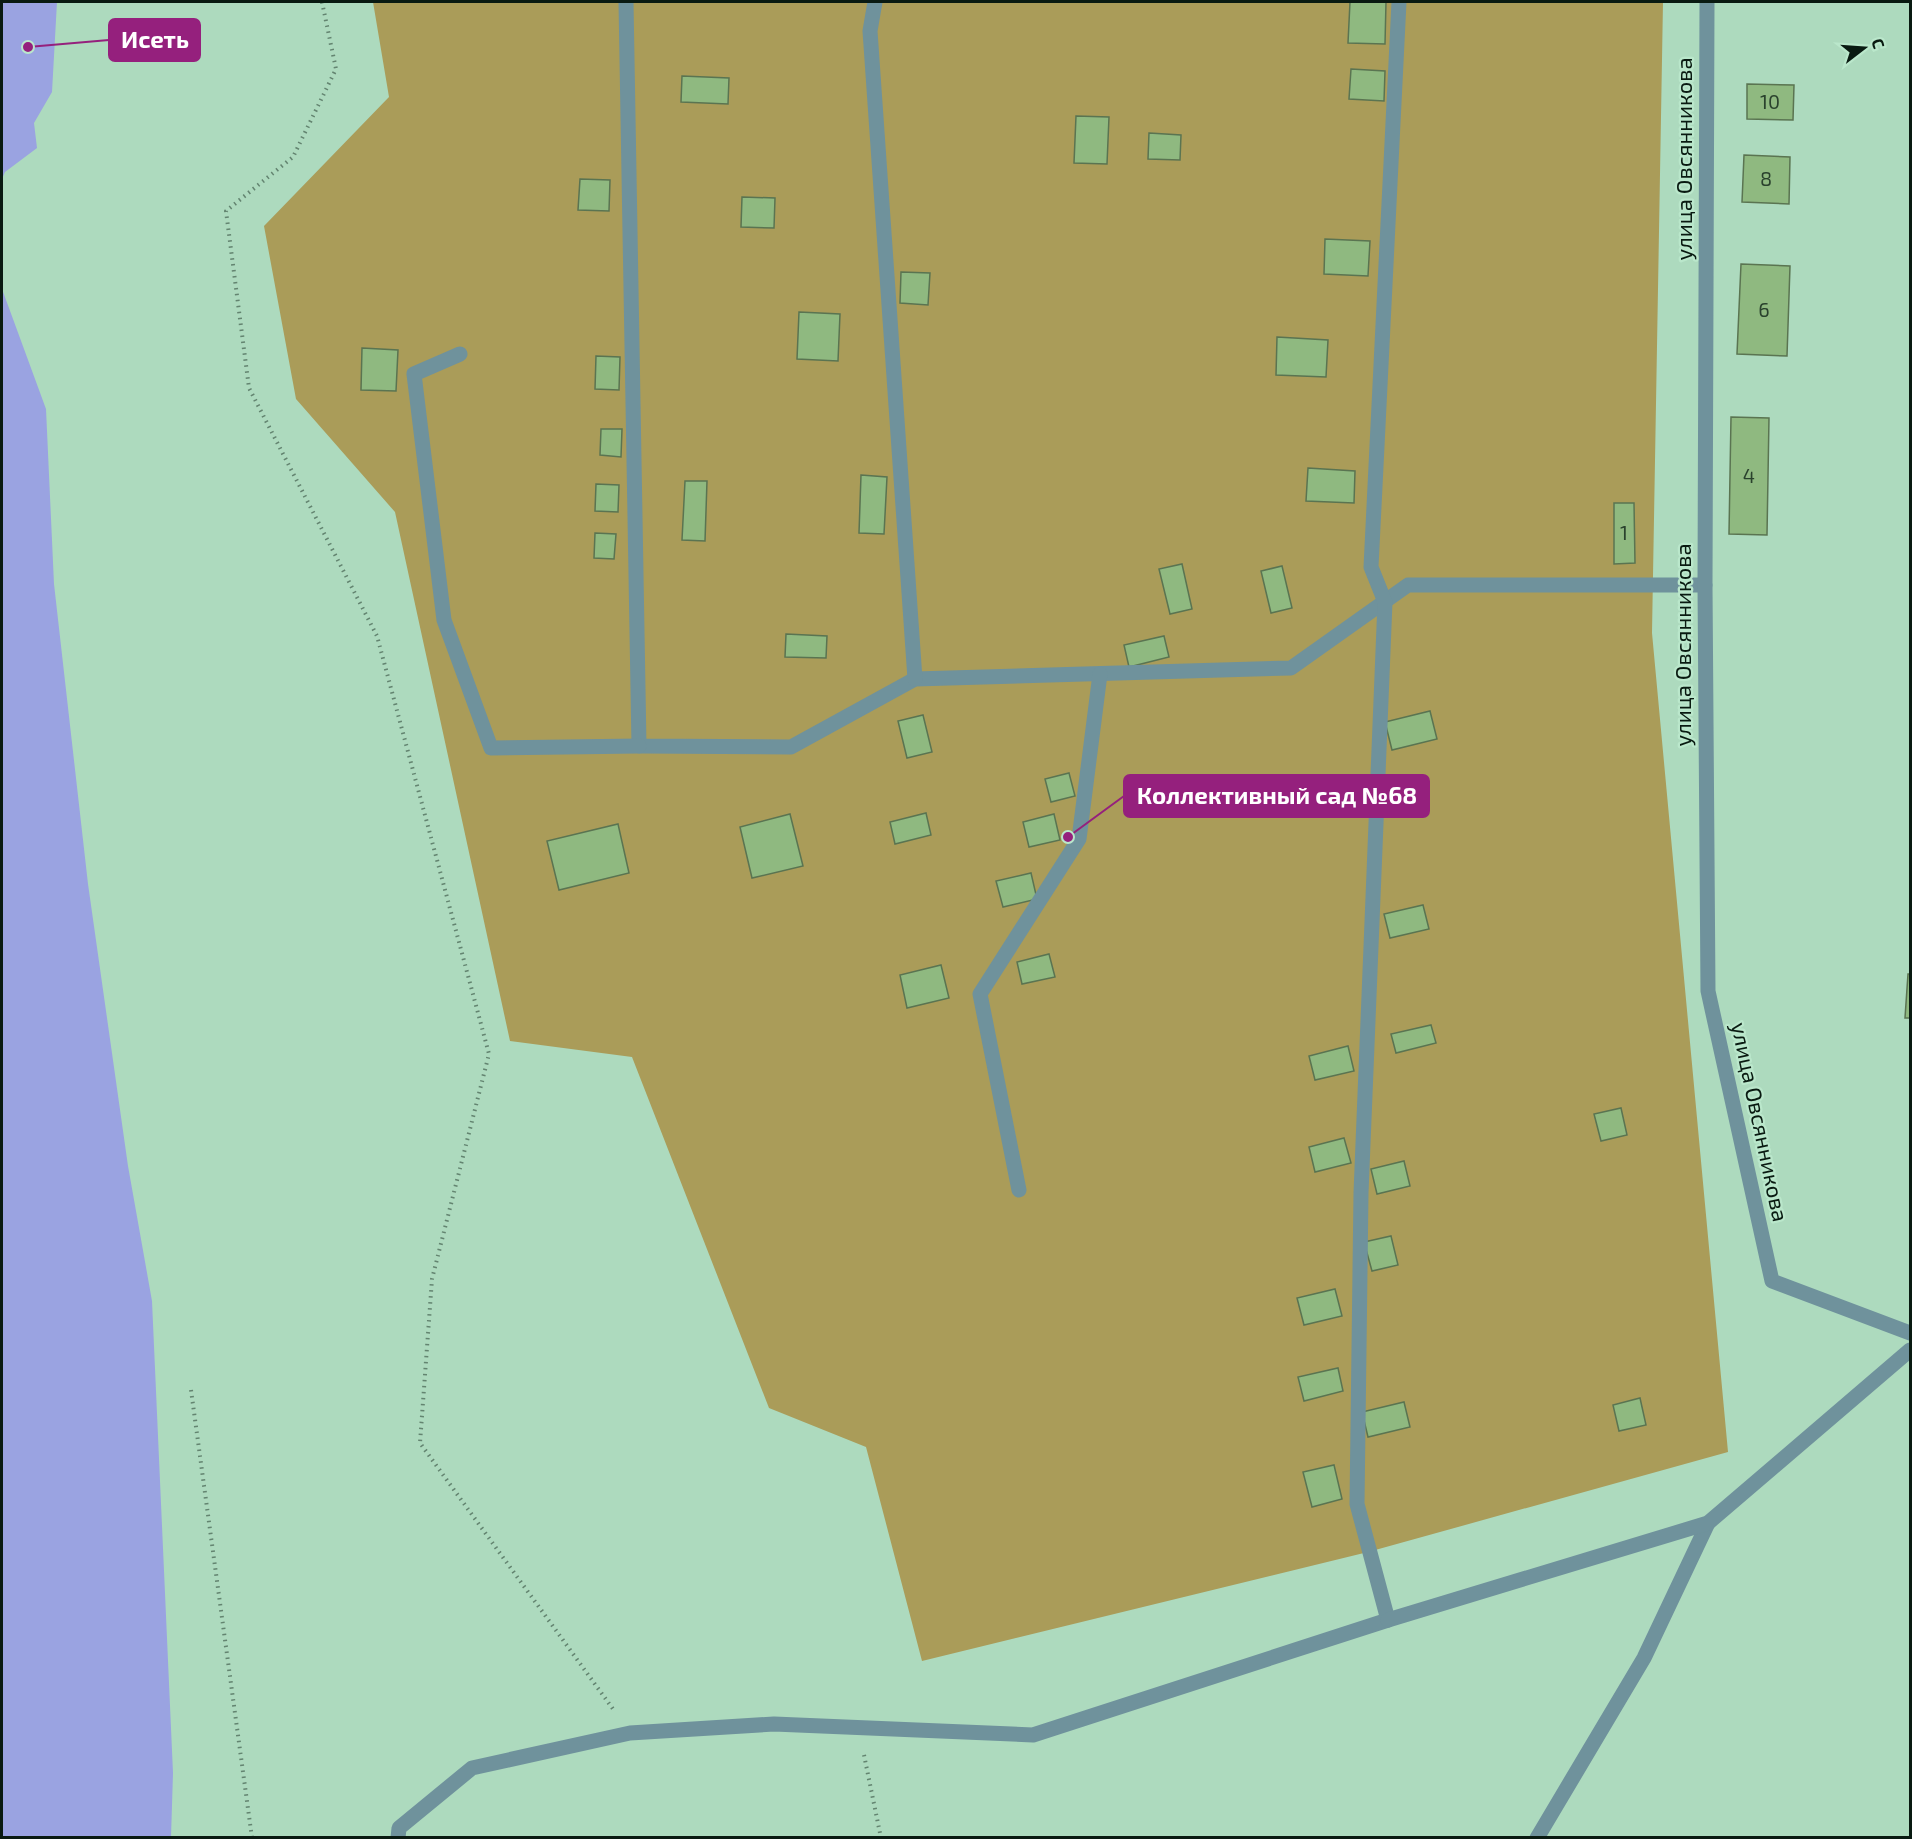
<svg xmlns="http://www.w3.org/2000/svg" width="1912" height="1839" font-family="'Exo 2',sans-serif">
<rect width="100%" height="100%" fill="#addabe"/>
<polygon fill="#aa9c59" points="373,2 1663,2 1652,633 1728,1452 1368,1552 922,1661 866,1447 769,1408 632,1057 510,1041 395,512 296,399 264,226 389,97"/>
<g fill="#9aa3e1">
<polygon points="2,2 57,2 52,92 34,123 37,148 5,172 2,179"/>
<polygon points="2,289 46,409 54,584 88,884 128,1166 152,1301 173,1773 171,1837 2,1837"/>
</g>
<g fill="#8fb980" stroke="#5a7451" stroke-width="1.5">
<polygon points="1350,2 1386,2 1385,44 1348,43"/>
<polygon points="1351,69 1385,71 1384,101 1349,99"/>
<polygon points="682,76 729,78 728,104 681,102"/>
<polygon points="1747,84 1794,85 1793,120 1747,119"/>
<polygon points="1076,116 1109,117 1107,164 1074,163"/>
<polygon points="1149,133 1181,135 1180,160 1148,159"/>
<polygon points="1744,155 1790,157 1789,204 1742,202"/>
<polygon points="580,179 610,180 609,211 578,210"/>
<polygon points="742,197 775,198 774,228 741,227"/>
<polygon points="1325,239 1370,241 1368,276 1324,274"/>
<polygon points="1741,264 1790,266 1787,356 1737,354"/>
<polygon points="901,272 930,273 928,305 900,303"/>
<polygon points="799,312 840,314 838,361 797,359"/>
<polygon points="1277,337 1328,340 1326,377 1276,375"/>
<polygon points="362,348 398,350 396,391 361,390"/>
<polygon points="596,356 620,357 619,390 595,389"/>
<polygon points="1731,417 1769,418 1767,535 1729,534"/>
<polygon points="601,429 622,429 621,457 600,455"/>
<polygon points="1308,468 1355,471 1354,503 1306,501"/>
<polygon points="861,475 887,477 884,534 859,533"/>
<polygon points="685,481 707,481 705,541 682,540"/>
<polygon points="596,484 619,485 618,512 595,511"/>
<polygon points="1614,503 1634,503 1635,563 1614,564"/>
<polygon points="595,533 616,534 614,559 594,558"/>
<polygon points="1182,564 1192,609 1170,614 1159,569"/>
<polygon points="1282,566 1292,608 1271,613 1261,571"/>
<polygon points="786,634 827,636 826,658 785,657"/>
<polygon points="1164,636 1169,657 1129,667 1124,645"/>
<polygon points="1430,711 1437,739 1392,750 1385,722"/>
<polygon points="923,715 932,752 907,758 898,721"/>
<polygon points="1069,773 1075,796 1051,802 1045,779"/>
<polygon points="926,813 931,835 895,844 890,822"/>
<polygon points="790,814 803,866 752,878 740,827"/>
<polygon points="1054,814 1060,840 1029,847 1023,822"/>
<polygon points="618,824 629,873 559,890 547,841"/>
<polygon points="1031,873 1037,899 1003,907 996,881"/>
<polygon points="1423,905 1429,929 1390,938 1384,914"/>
<polygon points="1049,954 1055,977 1022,984 1017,962"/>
<polygon points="941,965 949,998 907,1008 900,975"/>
<polygon points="1908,974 1910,974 1910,1018 1905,1018"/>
<polygon points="1431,1025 1436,1043 1396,1053 1391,1034"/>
<polygon points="1348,1046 1354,1071 1315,1080 1309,1056"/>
<polygon points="1621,1108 1627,1135 1601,1141 1594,1114"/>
<polygon points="1344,1138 1351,1163 1315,1172 1309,1147"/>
<polygon points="1404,1161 1410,1186 1377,1194 1371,1169"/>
<polygon points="1391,1236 1398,1265 1372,1271 1364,1242"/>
<polygon points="1335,1289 1342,1316 1304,1325 1297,1298"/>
<polygon points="1338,1368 1343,1391 1304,1401 1298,1377"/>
<polygon points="1640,1398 1646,1425 1619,1431 1613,1405"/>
<polygon points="1404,1402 1410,1427 1368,1437 1362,1412"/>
<polygon points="1334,1465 1342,1499 1312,1507 1303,1472"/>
</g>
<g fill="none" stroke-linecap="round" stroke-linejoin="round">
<g stroke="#638470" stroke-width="4" stroke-dasharray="1.5 4.5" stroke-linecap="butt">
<polyline points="322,2 336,69 293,157 226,211 249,388 377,636 489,1054 432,1279 420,1443 613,1709"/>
<polyline points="191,1390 252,1838"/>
<polyline points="864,1755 881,1838"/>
</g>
<g stroke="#6f929c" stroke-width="15">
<polyline points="626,2 639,746 791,747 915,679 1291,668 1408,585 1705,585"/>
<polyline points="875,2 870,31 915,679"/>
<polyline points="460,354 414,374 444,620 491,748 639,746"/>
<polyline points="1019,1190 980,994 1079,839 1100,674"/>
<polyline points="398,1838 399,1828 472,1768 630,1733 774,1724 1033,1735 1388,1620 1357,1504 1361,1193 1385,602 1371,567 1399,2"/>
<polyline points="1537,1838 1644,1658 1708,1523"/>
</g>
<g stroke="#6f929c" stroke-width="15">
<polyline points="1707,2 1705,585 1708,991 1772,1281 1910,1333"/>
<polyline points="1388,1620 1708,1523 1910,1350"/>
</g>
</g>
<g text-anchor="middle" stroke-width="4.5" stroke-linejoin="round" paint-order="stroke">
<g font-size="20" fill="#2a422d">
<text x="1770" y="109">10</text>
<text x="1766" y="186">8</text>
<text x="1764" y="317">6</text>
<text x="1749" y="483">4</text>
<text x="1624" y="540">1</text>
</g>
<g font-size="22" fill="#091a11" stroke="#bae7cb">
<text transform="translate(1684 159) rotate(-90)" y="8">улица Овсянникова</text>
<text transform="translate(1683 645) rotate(-90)" y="8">улица Овсянникова</text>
<text transform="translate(1760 1122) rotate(78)" y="8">улица Овсянникова</text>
</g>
</g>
<path fill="none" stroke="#95207d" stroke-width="2" d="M28 47L109 40M1068 837L1124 796"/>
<g fill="#95207d" stroke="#bae7cb" stroke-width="2">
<circle cx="28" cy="47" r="6"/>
<circle cx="1068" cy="837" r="6"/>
</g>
<g fill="#95207d" stroke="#95207d" stroke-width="2">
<rect x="109" y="19" width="91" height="42" rx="6"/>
<rect x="1124" y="775" width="305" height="42" rx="6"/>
</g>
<g font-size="24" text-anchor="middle" font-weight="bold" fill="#fff">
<text x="155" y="48">Исеть</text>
<text x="1277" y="804">Коллективный сад №68</text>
</g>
<rect width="1912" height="1839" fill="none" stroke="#091a11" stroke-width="6"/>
<g transform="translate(1864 48) rotate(73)" stroke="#bae7cb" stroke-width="4.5" paint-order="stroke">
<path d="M0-4.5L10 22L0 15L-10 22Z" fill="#091a11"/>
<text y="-9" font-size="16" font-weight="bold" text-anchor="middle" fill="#091a11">С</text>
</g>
</svg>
